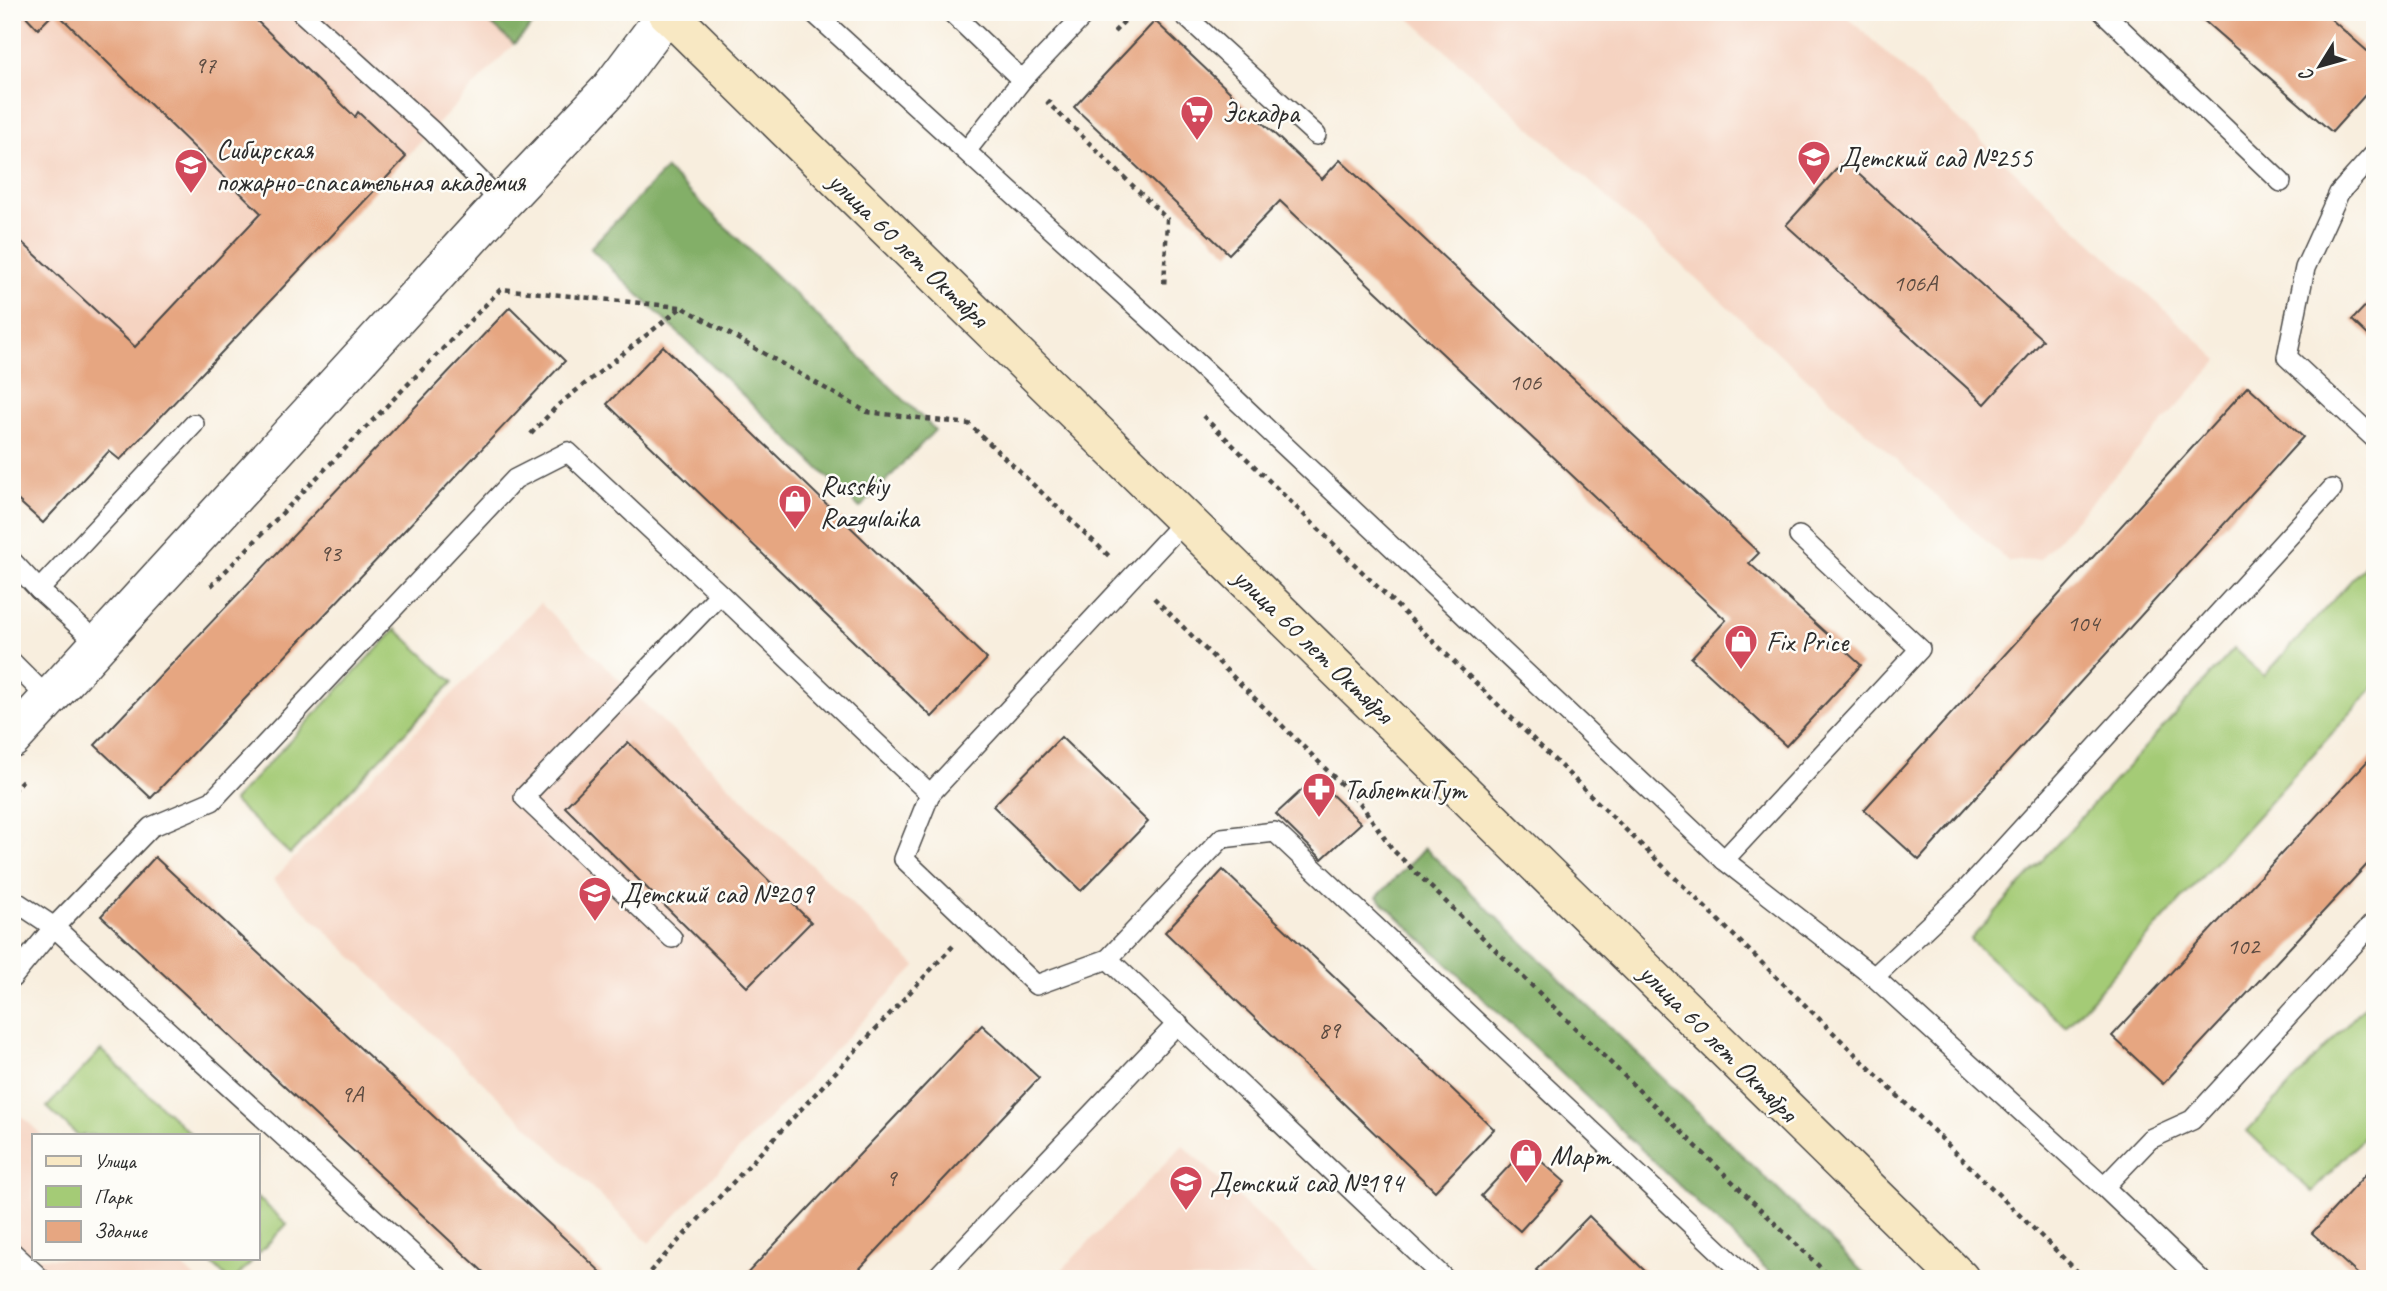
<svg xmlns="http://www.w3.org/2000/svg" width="2387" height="1291" font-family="Caveat,sans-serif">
<rect width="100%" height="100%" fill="#fdfcf7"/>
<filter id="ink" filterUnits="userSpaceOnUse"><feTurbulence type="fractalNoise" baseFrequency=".0143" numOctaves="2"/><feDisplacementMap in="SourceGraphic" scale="14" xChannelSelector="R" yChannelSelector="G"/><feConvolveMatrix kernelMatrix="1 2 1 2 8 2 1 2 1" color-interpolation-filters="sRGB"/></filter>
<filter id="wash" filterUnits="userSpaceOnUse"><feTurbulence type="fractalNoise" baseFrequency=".00686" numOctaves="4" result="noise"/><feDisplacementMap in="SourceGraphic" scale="28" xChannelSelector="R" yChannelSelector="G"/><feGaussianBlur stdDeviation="1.57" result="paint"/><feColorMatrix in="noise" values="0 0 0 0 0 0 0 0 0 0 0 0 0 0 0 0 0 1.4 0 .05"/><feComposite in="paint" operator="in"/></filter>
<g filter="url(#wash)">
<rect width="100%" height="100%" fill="#f8eede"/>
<g fill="#f5d3c1">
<polygon points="12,12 478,12 514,44 183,392 12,233"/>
<polygon points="1416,12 1842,12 2219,360 2040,559 2009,562 1406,15"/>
<polygon points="540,603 916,966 649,1243 273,880"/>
<polygon points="12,1107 42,1135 33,1135 33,1258 174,1258 196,1279 12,1279"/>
<polygon points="1183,1145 1325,1279 1053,1279"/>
</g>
<g fill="#a4cb76" stroke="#687b50" stroke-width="2">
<polygon points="2375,554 2375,686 2066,1027 1970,940 2234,649 2264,676"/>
<polygon points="396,629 453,682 290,854 233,801"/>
<polygon points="2375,995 2375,1125 2312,1192 2247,1131"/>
<polygon points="101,1050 192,1135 77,1135 47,1107"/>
<polygon points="257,1197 287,1224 257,1255"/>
<polygon points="206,1258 255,1258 235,1279 228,1279"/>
</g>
<g fill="#83af67" stroke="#576d49" stroke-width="2">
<polygon points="478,12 545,12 514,44"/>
<polygon points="666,169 935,430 860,508 590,248"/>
<polygon points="1425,848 1870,1279 1777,1279 1377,897"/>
</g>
<g id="blocks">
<g fill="#e6a681">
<polygon points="22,12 55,12 38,29"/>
<polygon points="56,12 248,12 355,117 358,112 406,157 120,460 109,451 43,523 12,495 12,233 135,347 261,213"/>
<polygon points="2194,12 2323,12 2375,58 2375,84 2332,132"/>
<polygon points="1155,21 1322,179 1340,160 1759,553 1749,563 1861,665 1786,746 1691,658 1726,620 1280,201 1229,254 1074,107"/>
<polygon points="1844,161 2043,340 1985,404 1786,225"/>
<polygon points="2375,296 2375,342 2352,320"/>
<polygon points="510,307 565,361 151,798 95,745"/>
<polygon points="663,346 987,659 932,717 607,404"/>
<polygon points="2248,386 2303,437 1919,860 1864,810"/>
<polygon points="1061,737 1148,822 1081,891 993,806"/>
<polygon points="628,742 811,922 747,987 565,807"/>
<polygon points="2375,753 2375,856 2163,1084 2112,1036"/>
<polygon points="1315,778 1361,823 1322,859 1276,814"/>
<polygon points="155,857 602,1273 597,1279 491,1279 101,916"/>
<polygon points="1223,870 1494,1129 1435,1191 1165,932"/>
<polygon points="982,1025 1039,1078 850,1279 742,1279"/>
<polygon points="1526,1148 1565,1182 1520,1231 1481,1196"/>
<polygon points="2375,1164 2375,1275 2371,1279 2363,1279 2312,1233"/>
<polygon points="1589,1216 1653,1279 1545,1279 1536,1270"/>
</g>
</g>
</g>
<g filter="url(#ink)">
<use href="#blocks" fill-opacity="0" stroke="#4a4846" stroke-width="2"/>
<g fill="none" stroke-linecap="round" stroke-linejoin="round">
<defs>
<g id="lane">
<polyline points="301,12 432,131 502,203"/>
<polyline points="813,12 1161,329 1724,860 1874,977 2104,1187 2200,1279"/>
<polyline points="951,12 1022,80"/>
<polyline points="1181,12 1316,135"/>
<polyline points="2103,12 2281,182"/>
<polyline points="967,150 1022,80 1087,12"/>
<polyline points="2375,153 2339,193 2305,268 2287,357 2375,439"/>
<polyline points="12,561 39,590 99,644"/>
<polyline points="39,590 194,424"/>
<polyline points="12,662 49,699"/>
<polyline points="1724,860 1920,649 1799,536"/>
<polyline points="12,899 54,927 440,1279"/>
<polyline points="672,938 524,797 720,594 930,794"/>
<polyline points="1108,959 1036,985 904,859 930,794 1185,520"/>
<polyline points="1874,977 1965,891 2332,489"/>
<polyline points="12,978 54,927 151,827 212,801 515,479 568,452 720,594"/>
<polyline points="2104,1187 2150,1139 2192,1120 2375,921"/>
<polyline points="12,1252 41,1279"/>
<polyline points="935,1279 1178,1023"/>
<polyline points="1445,1279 1108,959 1222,838 1275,832 1749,1279"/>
</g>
<polyline id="street" points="12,739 502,203 610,89 668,12"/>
<polyline id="secondary" points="667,12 1960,1279"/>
</defs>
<use href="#lane" stroke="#4a4846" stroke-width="22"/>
<use href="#street" stroke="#4a4846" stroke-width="41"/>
<use href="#secondary" stroke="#4a4846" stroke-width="41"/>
<g stroke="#4a4846" stroke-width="4.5" stroke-dasharray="5 5" stroke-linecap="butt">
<polyline points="1114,32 1133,12"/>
<polyline points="1051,100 1048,103 1167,219 1164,288"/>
<polyline points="1203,416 2085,1279"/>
<polyline points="531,434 558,405 682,307 867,412 969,424 1109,556"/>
<polyline points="211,586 501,289 681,307"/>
<polyline points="1154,598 1360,803 1393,850 1832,1279"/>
<polyline points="12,791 25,778"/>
<polyline points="643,1279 953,946"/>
</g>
<use href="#lane" stroke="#fff" stroke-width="19"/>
<use href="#street" stroke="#fff" stroke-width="38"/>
<use href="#secondary" stroke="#f8e8c3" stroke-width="38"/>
</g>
</g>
<defs>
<symbol id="supermarket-pin" viewBox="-11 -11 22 30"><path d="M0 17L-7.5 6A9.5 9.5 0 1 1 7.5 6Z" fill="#d1495b" stroke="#fdfcf7"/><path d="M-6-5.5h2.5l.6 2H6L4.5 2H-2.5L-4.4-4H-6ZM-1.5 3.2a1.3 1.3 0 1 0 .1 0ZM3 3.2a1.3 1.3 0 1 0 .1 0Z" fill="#fff"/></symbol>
<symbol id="school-pin" viewBox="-11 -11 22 30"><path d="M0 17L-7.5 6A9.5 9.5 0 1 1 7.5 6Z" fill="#d1495b" stroke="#fdfcf7"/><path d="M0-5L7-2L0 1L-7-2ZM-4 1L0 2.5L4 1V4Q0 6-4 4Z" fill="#fff"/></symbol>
<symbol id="university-pin" viewBox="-11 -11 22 30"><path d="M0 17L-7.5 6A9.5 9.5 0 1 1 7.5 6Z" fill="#d1495b" stroke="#fdfcf7"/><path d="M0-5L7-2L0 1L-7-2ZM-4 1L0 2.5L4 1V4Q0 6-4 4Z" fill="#fff"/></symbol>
<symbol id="shop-pin" viewBox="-11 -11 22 30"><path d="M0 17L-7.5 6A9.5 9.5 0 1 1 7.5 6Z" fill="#d1495b" stroke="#fdfcf7"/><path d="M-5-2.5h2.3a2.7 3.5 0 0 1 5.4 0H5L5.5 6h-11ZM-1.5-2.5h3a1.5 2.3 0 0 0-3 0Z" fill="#fff"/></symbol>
<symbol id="pharmacy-pin" viewBox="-11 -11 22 30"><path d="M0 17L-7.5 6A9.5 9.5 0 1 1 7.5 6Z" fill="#d1495b" stroke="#fdfcf7"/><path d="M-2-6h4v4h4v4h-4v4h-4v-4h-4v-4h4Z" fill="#fff"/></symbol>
</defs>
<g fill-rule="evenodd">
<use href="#supermarket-pin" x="1178" y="93" width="38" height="52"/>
<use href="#school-pin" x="1795" y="138" width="38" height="52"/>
<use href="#university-pin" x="172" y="146" width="38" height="52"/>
<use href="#shop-pin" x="776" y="482" width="38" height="52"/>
<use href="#shop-pin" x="1722" y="622" width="38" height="52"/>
<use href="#pharmacy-pin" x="1300" y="770" width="38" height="52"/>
<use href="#school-pin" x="576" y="874" width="38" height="52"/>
<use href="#shop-pin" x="1507" y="1136" width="38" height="52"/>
<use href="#school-pin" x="1167" y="1163" width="38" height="52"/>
</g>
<g text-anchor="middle" stroke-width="5" stroke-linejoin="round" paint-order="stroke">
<g font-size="24" fill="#5a4a40">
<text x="205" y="73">97</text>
<text x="1915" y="291">106А</text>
<text x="1525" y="390">106</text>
<text x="330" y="561">93</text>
<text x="2083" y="631">104</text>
<text x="2243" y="954">102</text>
<text x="1329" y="1038">89</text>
<text x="352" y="1102">9А</text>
<text x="891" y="1186">9</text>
</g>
<g font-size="28" fill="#2b2b2b" stroke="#fdfcf7" text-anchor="start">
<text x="1222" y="122">Эскадра</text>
<text x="216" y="159">Сибирская<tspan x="216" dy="32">пожарно-спасательная академия</tspan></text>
<text x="1839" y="167">Детский сад №255</text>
<text x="820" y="495">Russkiy<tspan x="820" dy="32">Razgulaika</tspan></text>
<text x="1766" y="651">Fix Price</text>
<text x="1344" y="799">ТаблеткиТут</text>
<text x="620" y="903">Детский сад №209</text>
<text x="1550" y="1165">Март</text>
<text x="1210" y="1192">Детский сад №194</text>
</g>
<g font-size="28" fill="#2b2b2b" stroke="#fdfcf7">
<text transform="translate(909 249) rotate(44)" y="10">улица 60 лет Октября</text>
<text transform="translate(1314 645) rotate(44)" y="10">улица 60 лет Октября</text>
<text transform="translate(1719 1042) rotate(45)" y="10">улица 60 лет Октября</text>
</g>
</g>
<rect width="2387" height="1291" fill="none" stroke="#fdfcf7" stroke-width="42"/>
<rect x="32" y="1134" width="228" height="126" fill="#fdfcf7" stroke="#a9a8a5" stroke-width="2"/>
<rect x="46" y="1156" width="35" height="10" fill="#f8e8c3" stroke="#a9a8a5" stroke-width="2"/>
<text x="94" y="1168" font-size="21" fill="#2b2b2b">Улица</text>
<rect x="46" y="1186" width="35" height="21" fill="#a4cb76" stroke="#a9a8a5" stroke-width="2"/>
<text x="94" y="1204" font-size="21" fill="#2b2b2b">Парк</text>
<rect x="46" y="1221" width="35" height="21" fill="#e6a681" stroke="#a9a8a5" stroke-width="2"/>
<text x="94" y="1238" font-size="21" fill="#2b2b2b">Здание</text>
<g transform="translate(2320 66) rotate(233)" stroke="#fdfcf7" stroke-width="5" paint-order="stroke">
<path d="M0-5L12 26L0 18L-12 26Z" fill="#2b2b2b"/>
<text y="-10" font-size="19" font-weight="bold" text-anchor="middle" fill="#2b2b2b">С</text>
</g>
</svg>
